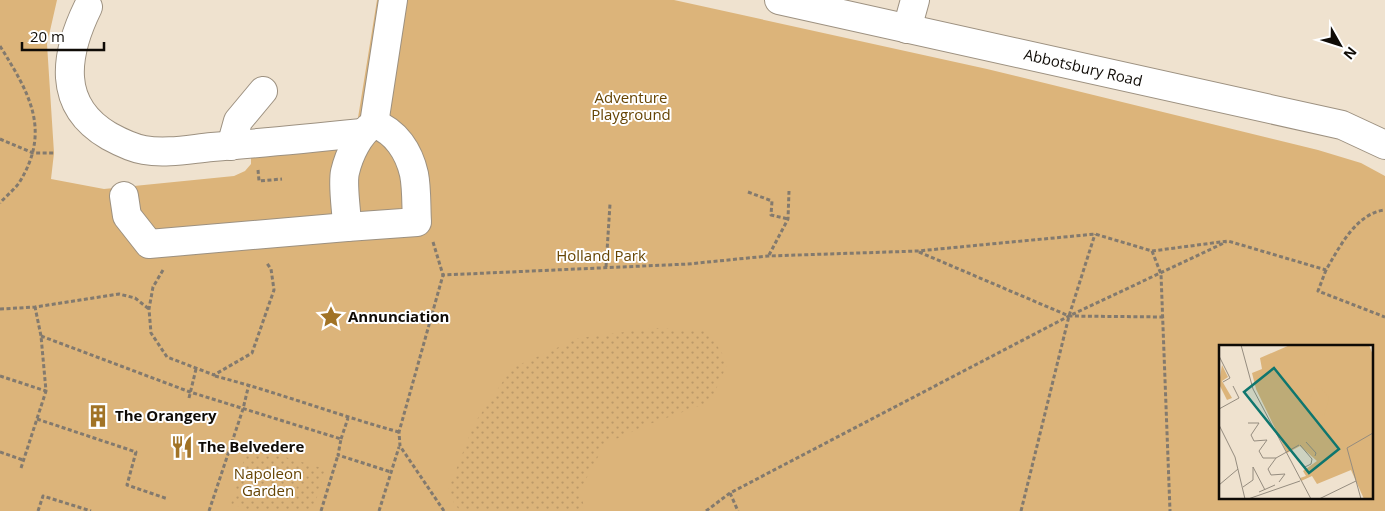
<svg xmlns="http://www.w3.org/2000/svg" width="1385" height="511" font-family="'Open Sans',sans-serif">
<defs>
<pattern id="garden-dots" width="8" height="8" patternUnits="userSpaceOnUse" patternTransform="scale(1.25)"><rect width="8" height="8" fill="#dcb47a"/><path d="M2 2h.1M6 6h.1" fill="none" stroke="#bc9968" stroke-width="1.8" stroke-linecap="round"/></pattern>
</defs>
<rect width="100%" height="100%" fill="#efe2cf"/>
<path fill="#dcb47a" fill-rule="evenodd" d="M0,0H57L47,44L54,153L51,179L104,189L234,176L245,171L251,164V144L357,124L377,0H674L987,69L1318,150L1361,163L1385,176V511H0ZM1220,346H1371V497H1220Z"/>
<g fill="url(#garden-dots)">
<polygon points="655,328 708,331 728,363 710,402 647,425 605,444 580,490 585,511 460,511 447,493 474,424 512,368 579,338"/>
<polygon points="248,446 325,469 313,511 253,511 231,504"/>
</g>
<g fill="none" stroke-linecap="round" stroke-linejoin="round">
<defs>
<g id="minor">
<polyline points="779,0 1342,125 1385,145"/>
<path d="M88,7C65,54 56,105 109,136C120,142 132,148 144,150C166,154 190,149 212,147C262,143 312,138 362,133"/>
<polyline points="907,29 915,0"/>
<path d="M374,124C396,131 409,152 414,174C417,189 416,207 417,222L347,227C347,213 342,185 345,172C349,155 359,133 374,124Z"/>
<polyline points="374,124 393,0"/>
<polyline points="231,146 238,121 263,91"/>
<polyline points="124,196 127,216 149,244 347,227"/>
</g>
</defs>
<use href="#minor" stroke="#9d9180" stroke-width="30"/>
<g stroke="#837a6e" stroke-width="3" stroke-dasharray="4 2.5" stroke-linecap="butt">
<path d="M0,46C29,93 52,130 19,183C14,190 6,196 0,203"/>
<polyline points="0,139 33,153 54,153"/>
<polyline points="258,170 259,181 282,179"/>
<polyline points="748,192 772,201 771,215 788,219"/>
<polyline points="433,242 443,275"/>
<polyline points="1152,251 1161,274 1170,511"/>
<polyline points="919,252 1069,316 1163,317"/>
<polyline points="769,255 788,219 789,191"/>
<polyline points="606,267 610,204"/>
<polyline points="163,270 153,287 149,309 151,333 167,357 214,375 252,353 274,290 271,269 266,262"/>
<polyline points="1326,270 1318,291 1385,317"/>
<polyline points="0,309 35,307 119,294 135,298 149,309"/>
<polyline points="41,336 190,392 341,439 338,455 391,472"/>
<polyline points="0,376 46,391"/>
<path d="M215,376C277,392 337,415 399,432"/>
<polyline points="189,398 196,369"/>
<polyline points="37,419 136,452 127,485 168,499"/>
<polyline points="341,439 348,418"/>
<polyline points="0,452 23,460"/>
<polyline points="21,468 46,391 41,336 35,307"/>
<polyline points="730,493 738,511"/>
<polyline points="38,511 43,496 91,511"/>
<polyline points="209,511 243,409 249,384"/>
<polyline points="321,511 338,455"/>
<polyline points="379,511 399,447"/>
<path d="M444,511L400,446L399,432L443,275L688,264L768,256L918,251L1095,234L1152,251L1228,241L1326,270C1339,248 1356,213 1385,210"/>
<polyline points="706,511 730,493 1069,316 1226,242"/>
<polyline points="1021,511 1069,316 1095,234"/>
</g>
<use href="#minor" stroke="#fff" stroke-width="28"/>
</g>
<defs>
<symbol id="sight-bare" viewBox="-9 -9 18 18"><path d="M0-6L1.8-2.2L6-1.7L2.9 1.2L3.7 5.4L0 3.3L-3.7 5.4L-2.9 1.2L-6-1.7L-1.8-2.2Z" fill="#a17326" stroke="#fff" stroke-width="2.5" paint-order="stroke"/></symbol>
<symbol id="building-bare" viewBox="-9 -9 18 18"><path d="M-4-6H4V6H1V3H-1V6H-4ZM-2.5-4.3h1.7v1.8h-1.7ZM.8-4.3h1.7v1.8H.8ZM-2.5-1h1.7V.8h-1.7ZM.8-1h1.7V.8H.8Z" fill="#a17326" stroke="#fff" stroke-width="2.5" paint-order="stroke"/></symbol>
<symbol id="restaurant-bare" viewBox="-9 -9 18 18"><path d="M-5-6h1v4h1v-4h1v4h1v-4h1v5L-1.5 .5V6h-2V.5L-5-1ZM5-6V6H3V1.5H1.5Q1.5-4 5-6Z" fill="#a17326" stroke="#fff" stroke-width="2.5" paint-order="stroke"/></symbol>
</defs>
<g fill-rule="evenodd">
<use href="#sight-bare" x="315" y="301" width="32" height="32"/>
<use href="#building-bare" x="82" y="400" width="32" height="32"/>
<use href="#restaurant-bare" x="166" y="431" width="32" height="32"/>
</g>
<g text-anchor="middle" stroke-width="4" stroke-linejoin="round" paint-order="stroke">
<g font-size="15" fill="#0f0b06" stroke="#fff">
<text transform="translate(1083 68) rotate(13)" y="5">Abbotsbury Road</text>
</g>
<g font-size="15" fill="#664403" stroke="#fff">
<text x="631" y="103">Adventure<tspan x="631" dy="17">Playground</tspan></text>
<text x="601" y="261">Holland Park</text>
<text x="268" y="479">Napoleon<tspan x="268" dy="17">Garden</tspan></text>
</g>
<g font-size="15" font-weight="bold" fill="#0f0b06" stroke="#fff" text-anchor="start">
<text x="348" y="322">Annunciation</text>
<text x="115" y="421">The Orangery</text>
<text x="198" y="452">The Belvedere</text>
</g>
</g>
<g transform="translate(1219 345)">
<rect width="154" height="154" fill="#efe2cf"/>
<path d="M71,0H150L154,10V154H145L132,125L98,139L93,131L82,136L81,133L87,131L84,126L98,116L81,101L68,108L37,44L33,28L43,24L41,13Z" fill="#dcb47a"/>
<path d="M3,20L9,32L3,36L13,53L8,55L0,39ZM96,43L103,44L110,53L105,71L88,60ZM80,67L88,72L93,69L100,71L98,78H83L76,71ZM130,76L133,82L113,90L110,84Z" fill="#dcb47a"/>
<path fill="none" stroke="#958c7f" stroke-width="1" d="M22,0L34,44L92,154M0,11L11,33L4,37M0,64L20,53L14,41M29,78H40L32,90L35,96L48,95L40,106L44,113H57L49,124L52,130L66,129L60,137M0,80L16,112L26,154M87,97L97,108L96,111M81,100L93,114L92,119L86,122M57,113L80,100M0,140L19,124M24,142L34,135V122L46,145M40,147L56,140M29,154L81,136M100,154L137,136M142,154L128,103L154,88"/>
<path fill="#0f766e" fill-opacity="0.15" stroke="#0f766e" stroke-width="2.5" d="M55,23L120,104L90,128L25,47Z"/>
<rect width="154" height="154" fill="none" stroke="#0f0b06" stroke-width="2.5"/>
</g>
<g transform="translate(1340 45) rotate(129)" stroke="#ffffff" stroke-width="4" paint-order="stroke">
<path d="M0-4L9 19L0 12L-9 19Z" fill="#0f0b06"/>
<text y="-8" font-size="14" font-weight="bold" text-anchor="middle" fill="#0f0b06">N</text>
</g>
<path d="M22 42v8h82v-8" fill="none" stroke="#0f0b06" stroke-width="2.5"/>
<text x="30" y="42" font-size="15" fill="#0f0b06" stroke="#ffffff" stroke-width="4" paint-order="stroke">20 m</text>
</svg>
